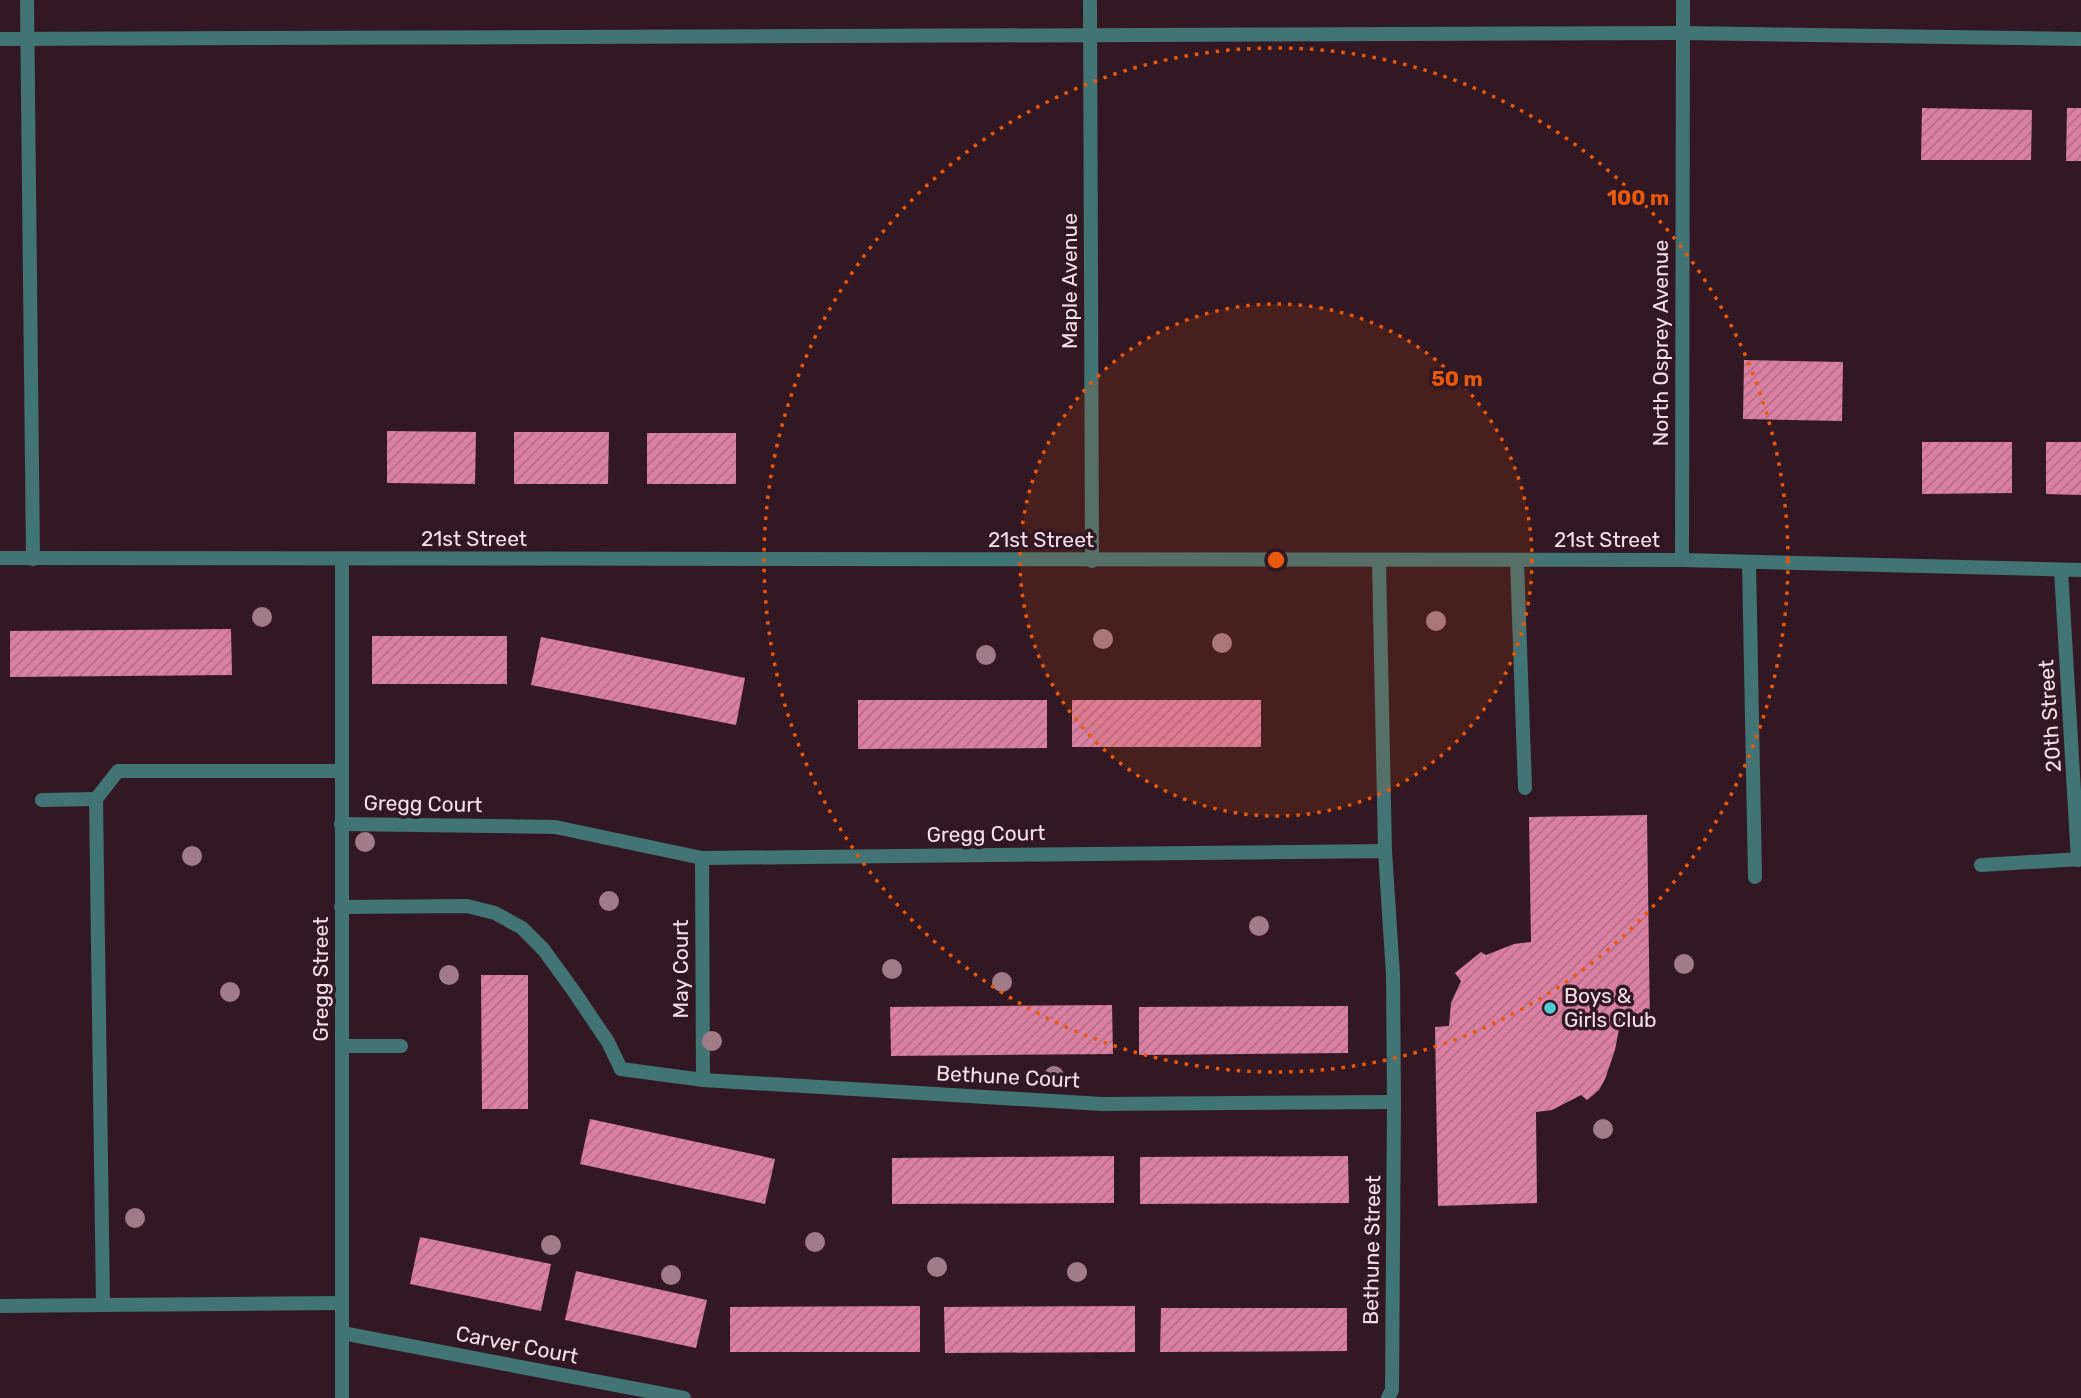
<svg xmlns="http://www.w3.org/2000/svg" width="2081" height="1398" font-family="Rubik,sans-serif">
<defs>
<pattern id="building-hatch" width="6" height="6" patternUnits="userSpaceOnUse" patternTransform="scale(1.75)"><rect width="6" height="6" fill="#dc80a3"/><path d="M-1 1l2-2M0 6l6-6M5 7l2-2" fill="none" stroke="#b06e87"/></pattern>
</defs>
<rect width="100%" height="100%" fill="#321822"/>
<g fill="url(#building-hatch)">
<polygon points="1922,108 2032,110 2031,160 1921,160"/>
<polygon points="2067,108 2081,108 2081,161 2066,161"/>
<polygon points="1744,360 1843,362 1842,421 1743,419"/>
<polygon points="387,431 476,432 475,484 387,483"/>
<polygon points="514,432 609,432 608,484 514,484"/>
<rect x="647" y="433" width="89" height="51"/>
<polygon points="1922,442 2012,442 2012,493 1922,494"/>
<polygon points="2046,442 2081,442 2081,495 2046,494"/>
<polygon points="231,629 232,675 10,677 10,631"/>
<rect x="372" y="636" width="135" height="48"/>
<polygon points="541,637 745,678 736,725 531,685"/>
<polygon points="858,700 1047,700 1047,748 858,749"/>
<rect x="1072" y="700" width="189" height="47"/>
<polygon points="1647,815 1650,1026 1619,1029 1615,1050 1605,1079 1599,1090 1592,1096 1587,1100 1581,1095 1552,1110 1536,1112 1537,1203 1438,1206 1435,1027 1449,1026 1451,1003 1461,981 1455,973 1481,952 1486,955 1514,944 1531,942 1529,817"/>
<polygon points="481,975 528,975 528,1109 482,1109"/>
<polygon points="1112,1005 1113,1054 891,1056 890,1007"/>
<polygon points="1348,1006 1348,1053 1139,1055 1139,1007"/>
<polygon points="590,1119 775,1159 765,1204 580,1164"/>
<polygon points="1114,1156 1114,1203 892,1204 892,1158"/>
<polygon points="1348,1156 1349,1203 1140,1204 1140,1157"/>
<polygon points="420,1237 551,1264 541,1311 410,1284"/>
<polygon points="576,1271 707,1300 696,1348 565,1320"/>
<polygon points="920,1306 920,1352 730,1352 730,1307"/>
<polygon points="1135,1306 1135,1352 945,1353 944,1307"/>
<polygon points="1161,1308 1347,1308 1347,1351 1160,1352"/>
</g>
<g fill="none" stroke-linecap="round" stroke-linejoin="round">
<g stroke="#427476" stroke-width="14">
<polyline points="1379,561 1385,851"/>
<polyline points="1517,561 1525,788"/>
<polyline points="42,800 96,799"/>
<polyline points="341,907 467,906 495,913 522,928 544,950 575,993 608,1042 621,1069"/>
<polyline points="342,1046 401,1046"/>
<polyline points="103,1305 342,1303"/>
<polyline points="0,1306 103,1305 96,799 118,771 341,771"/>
</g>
<g stroke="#427476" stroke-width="14">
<polyline points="27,0 33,559"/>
<polyline points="1090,0 1092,561"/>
<polyline points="0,39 1683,33 2081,39"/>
<polyline points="0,558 1682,560 2081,570"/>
<polyline points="342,560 342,1398"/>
<polyline points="1682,560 1683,0"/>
<polyline points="1749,562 1755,877"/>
<polyline points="2061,570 2078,860"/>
<polyline points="341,824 555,827 702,858 1385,851 1393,975 1394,1102 1392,1390 1388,1398"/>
<polyline points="702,858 703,1080"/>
<polyline points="1981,865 2081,859"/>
<polyline points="621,1069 703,1080 1102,1104 1394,1102"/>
<polyline points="342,1333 684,1398"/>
</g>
</g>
<g fill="#a27b89">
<circle cx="262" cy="617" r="10"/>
<circle cx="1436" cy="621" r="10"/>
<circle cx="1103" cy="639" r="10"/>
<circle cx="1222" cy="643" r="10"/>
<circle cx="986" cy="655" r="10"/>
<circle cx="365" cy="842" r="10"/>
<circle cx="192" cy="856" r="10"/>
<circle cx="609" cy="901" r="10"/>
<circle cx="1259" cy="926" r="10"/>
<circle cx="1684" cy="964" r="10"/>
<circle cx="892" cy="969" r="10"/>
<circle cx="449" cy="975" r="10"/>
<circle cx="1002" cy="982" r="10"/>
<circle cx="230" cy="992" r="10"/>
<circle cx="712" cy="1041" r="10"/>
<circle cx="1054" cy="1076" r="10"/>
<circle cx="1603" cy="1129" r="10"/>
<circle cx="135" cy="1218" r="10"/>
<circle cx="815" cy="1242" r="10"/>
<circle cx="551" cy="1245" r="10"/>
<circle cx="937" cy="1267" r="10"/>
<circle cx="1077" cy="1272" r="10"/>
<circle cx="671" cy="1275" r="10"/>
</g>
<circle cx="1276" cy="560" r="256" fill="#e8590c" fill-opacity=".12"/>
<g fill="none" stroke="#e8590c" stroke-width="3.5" stroke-dasharray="3.5 7">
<circle cx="1276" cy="560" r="256"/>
<circle cx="1276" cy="560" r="512"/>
</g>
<circle fill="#51ccd2" stroke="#321822" stroke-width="2.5" cx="1550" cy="1008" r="7"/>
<g text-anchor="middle" stroke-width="7" stroke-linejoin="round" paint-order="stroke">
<g font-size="21" fill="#f4e1e7" stroke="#321822">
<text transform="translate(1070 281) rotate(-90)" y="7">Maple Avenue</text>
<text transform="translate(1661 343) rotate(-90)" y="7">North Osprey Avenue</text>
<text x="474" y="546">21st Street</text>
<text x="1041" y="547">21st Street</text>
<text x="1607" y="547">21st Street</text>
<text transform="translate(2050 716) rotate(-94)" y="7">20th Street</text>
<text transform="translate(423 804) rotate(1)" y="7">Gregg Court</text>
<text transform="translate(986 834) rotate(-1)" y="7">Gregg Court</text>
<text transform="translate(681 969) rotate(-90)" y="7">May Court</text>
<text transform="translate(321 979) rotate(-90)" y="7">Gregg Street</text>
<text transform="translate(1008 1077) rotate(3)" y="7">Bethune Court</text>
<text transform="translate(1372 1250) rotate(-89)" y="7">Bethune Street</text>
<text transform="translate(517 1345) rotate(11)" y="7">Carver Court</text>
</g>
<g font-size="21" fill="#f4e1e7" stroke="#321822" text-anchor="start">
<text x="1564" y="1003">Boys &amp;<tspan x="1564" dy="24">Girls Club</tspan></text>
</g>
</g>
<circle cx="1276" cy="560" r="10" fill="#e8590c" stroke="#321822" stroke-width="3.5"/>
<g font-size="21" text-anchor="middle" font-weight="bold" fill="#e8590c" stroke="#321822" stroke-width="7" stroke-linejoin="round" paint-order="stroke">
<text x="1638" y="205">100 m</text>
<text x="1457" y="386">50 m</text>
</g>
</svg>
